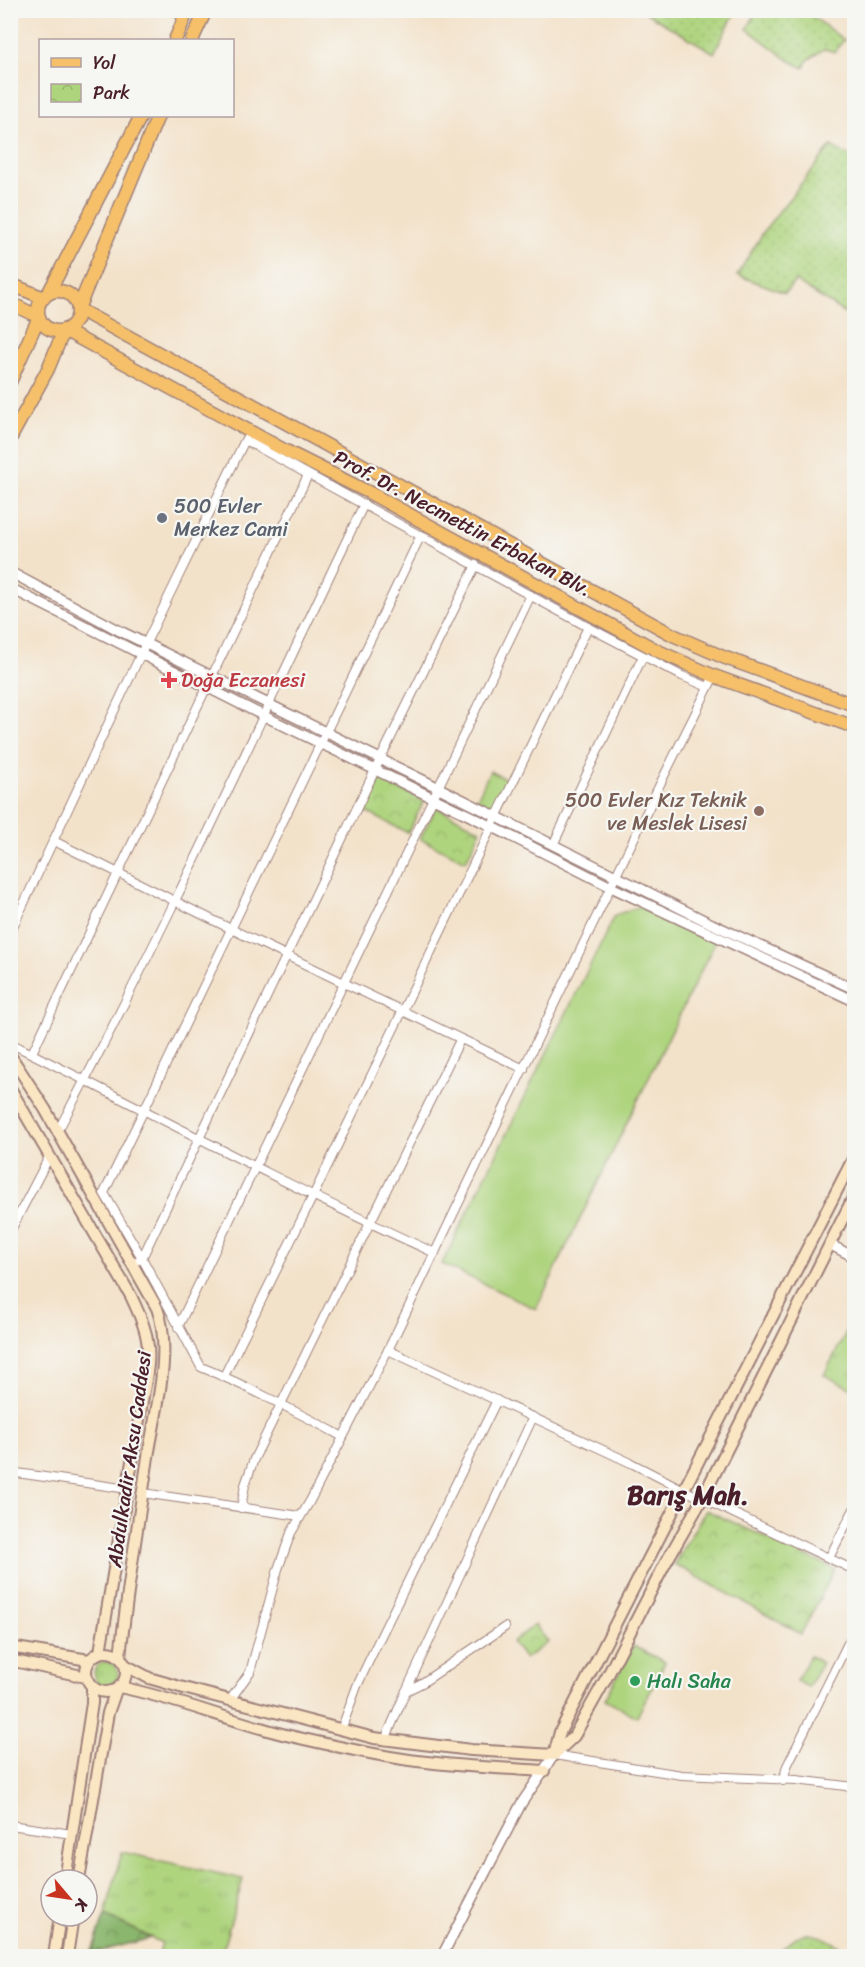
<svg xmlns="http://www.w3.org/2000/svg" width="865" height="1967" font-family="Sriracha,sans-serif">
<defs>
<pattern id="grass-tufts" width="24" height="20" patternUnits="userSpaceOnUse" patternTransform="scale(1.5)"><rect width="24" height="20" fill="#aed47e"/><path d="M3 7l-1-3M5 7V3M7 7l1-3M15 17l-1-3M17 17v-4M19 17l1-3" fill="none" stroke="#97b66d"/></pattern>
<pattern id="forest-crowns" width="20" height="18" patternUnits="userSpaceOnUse" patternTransform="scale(1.5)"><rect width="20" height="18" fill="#8ab66d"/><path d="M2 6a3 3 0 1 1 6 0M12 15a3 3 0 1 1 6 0" fill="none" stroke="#73935a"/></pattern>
<pattern id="park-crowns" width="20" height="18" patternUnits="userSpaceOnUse" patternTransform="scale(1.5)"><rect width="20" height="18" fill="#aed47e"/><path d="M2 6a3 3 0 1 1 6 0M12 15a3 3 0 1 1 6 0" fill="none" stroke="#97b66d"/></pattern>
<pattern id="garden-dots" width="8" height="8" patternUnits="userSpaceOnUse" patternTransform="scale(1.5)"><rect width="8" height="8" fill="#aed47e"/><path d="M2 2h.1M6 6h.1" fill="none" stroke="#97b66d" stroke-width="1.8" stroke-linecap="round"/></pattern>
</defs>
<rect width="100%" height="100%" fill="#f6f6f2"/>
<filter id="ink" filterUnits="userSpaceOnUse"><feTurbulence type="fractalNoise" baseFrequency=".0167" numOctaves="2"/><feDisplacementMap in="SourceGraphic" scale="12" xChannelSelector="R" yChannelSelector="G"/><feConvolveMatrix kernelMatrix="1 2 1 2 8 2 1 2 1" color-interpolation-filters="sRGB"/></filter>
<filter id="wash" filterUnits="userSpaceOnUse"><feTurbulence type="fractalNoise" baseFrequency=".008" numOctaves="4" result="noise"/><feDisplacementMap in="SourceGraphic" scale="24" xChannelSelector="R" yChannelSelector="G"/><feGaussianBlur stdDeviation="1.35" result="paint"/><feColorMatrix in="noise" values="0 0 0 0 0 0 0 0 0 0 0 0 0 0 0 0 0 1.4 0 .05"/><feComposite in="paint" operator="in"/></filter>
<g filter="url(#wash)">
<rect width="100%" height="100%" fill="#f3e2ca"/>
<g fill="url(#grass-tufts)" stroke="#7c7a54" stroke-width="1.5">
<polygon points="853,1319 854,1320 854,1390 824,1375"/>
<circle cx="106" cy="1674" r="12"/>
<polygon points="122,1852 243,1879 221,1956 158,1956 162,1943 105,1915"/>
</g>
<polygon fill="url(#forest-crowns)" stroke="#6a6a4c" stroke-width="1.5" points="105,1915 151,1938 91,1954"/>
<g fill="url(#park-crowns)" stroke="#7c7a54" stroke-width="1.5">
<polygon points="381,779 424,801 408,833 364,811"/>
<polygon points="436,807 481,830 466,861 420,839"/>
<polygon points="706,1510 835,1569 801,1634 674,1564"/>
<polygon points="535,1625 548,1642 525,1659 512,1642"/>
</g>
<g fill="url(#garden-dots)" stroke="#7c7a54" stroke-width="1.5">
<polygon points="648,10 736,10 736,11 714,53 646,13"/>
<polygon points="757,11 805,11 844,40 835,52 824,49 807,61 804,68 790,61 747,29"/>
<polygon points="831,146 854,159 854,315 846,314 795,281 785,293 737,275 766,228"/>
<path d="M807,1934C825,1935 839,1945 853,1956H774L796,1937Z"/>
</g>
<g fill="#aed47e" stroke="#7c7a54" stroke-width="1.5">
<polygon points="490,771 508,780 495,808 477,799"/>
<polygon points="641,906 716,940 536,1309 442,1264 615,915"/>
<polygon points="633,1646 665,1662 637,1717 605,1700"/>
<polygon points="810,1656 822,1663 808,1687 796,1681"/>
</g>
</g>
<g filter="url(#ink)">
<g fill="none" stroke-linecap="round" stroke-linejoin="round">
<defs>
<g id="minor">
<polyline points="170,10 185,17"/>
<polyline points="54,841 231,929 524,1069"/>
<polyline points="553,845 643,656"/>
<polyline points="10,933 146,643 245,440 588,627 682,676 708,687"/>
<path d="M10,1043C152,1113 291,1188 435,1253"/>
<polyline points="32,1053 308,475"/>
<path d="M57,1130L61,1125C170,922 264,711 364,504"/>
<polyline points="10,1232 49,1157"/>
<polyline points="139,1260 142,1258 375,770 476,565"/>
<polyline points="178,1327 531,595"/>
<polyline points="388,1350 631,1463 684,1490 854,1570"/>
<polyline points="224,1376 313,1196 588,627"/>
<path d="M343,1437C297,1412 250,1387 201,1367L142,1258L104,1193L421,535"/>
<polyline points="10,1472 128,1489"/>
<polyline points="143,1493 300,1516"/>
<polyline points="241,1508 245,1485 254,1459 460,1040"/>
<polyline points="829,1558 854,1509"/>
<polyline points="406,1691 422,1683 505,1627"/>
<polyline points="230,1700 250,1672 278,1569 291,1533 310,1501 388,1350 662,780 714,676"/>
<polyline points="341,1730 357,1686 378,1642 497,1400"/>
<polyline points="385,1740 406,1691 533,1417"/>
<polyline points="554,1755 682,1775 796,1780 854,1787"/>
<polyline points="783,1781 787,1766 854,1631"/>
<polyline points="10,1825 72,1834"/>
</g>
<g id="tertiary">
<polyline points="10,572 120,631 439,788 712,924 854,989"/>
<polyline points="10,588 262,715 491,826 611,887 854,1001"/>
<polyline points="829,1244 854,1257"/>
<polyline points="442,1956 521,1804 554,1755"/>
</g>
<g id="secondary">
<path d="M10,1055L45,1109L157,1308C173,1350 155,1413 148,1457C138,1524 127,1590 120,1657"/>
<path d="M10,1088L131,1296C137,1310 145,1324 147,1340C151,1358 146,1378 143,1396L100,1652"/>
<polyline points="10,1647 89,1660"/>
<circle cx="106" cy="1672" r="20"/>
<polyline points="10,1660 86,1677"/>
<polyline points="125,1665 149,1678 180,1687 374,1738 471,1750 554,1755 574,1736 608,1675 665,1564 702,1499 854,1196"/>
<path d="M119,1687C176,1698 230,1721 286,1735C325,1744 364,1753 403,1759C449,1766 497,1768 544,1771"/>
<polyline points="554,1755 560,1732 854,1157"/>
<polyline points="65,1880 92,1703 92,1687"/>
<polyline points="79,1880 108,1713 116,1690"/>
<polyline points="54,1956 60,1916"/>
<polyline points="67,1956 73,1916"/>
</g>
<g id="primary">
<polyline points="10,284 44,298"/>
<polyline points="10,303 39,317"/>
<polyline points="78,309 673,635 723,657 854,705"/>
<polyline points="64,330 284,450 370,493 658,651 714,676 854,727"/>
</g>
<g id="trunk">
<polyline points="175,40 188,10"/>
<polyline points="192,40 206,10"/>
<circle cx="58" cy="311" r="20"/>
<polyline points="48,294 141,116"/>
<polyline points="78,309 158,116"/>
<polyline points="10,382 39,317"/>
<polyline points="10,439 48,369 64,330"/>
</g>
</defs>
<use href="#minor" stroke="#9e807a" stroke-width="10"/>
<use href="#tertiary" stroke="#9e807a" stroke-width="12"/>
<use href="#secondary" stroke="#9e807a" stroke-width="14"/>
<use href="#primary" stroke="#9e807a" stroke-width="15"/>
<use href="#trunk" stroke="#9e807a" stroke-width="15"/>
<use href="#minor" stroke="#fff" stroke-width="8"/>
<use href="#tertiary" stroke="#fff" stroke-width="9"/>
<use href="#secondary" stroke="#fbe6c4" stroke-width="10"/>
<use href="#primary" stroke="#f6c06b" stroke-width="12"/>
<use href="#trunk" stroke="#f6c06b" stroke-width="12"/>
</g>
</g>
<circle fill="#6b7280" stroke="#f6f6f2" stroke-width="2" cx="162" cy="518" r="6"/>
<path fill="#e0444e" stroke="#f6f6f2" stroke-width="2" d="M166 671h6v6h6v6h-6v6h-6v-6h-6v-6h6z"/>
<circle fill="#8d6e63" stroke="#f6f6f2" stroke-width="2" cx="759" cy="811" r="6"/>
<circle fill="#2e9e5b" stroke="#f6f6f2" stroke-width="2" cx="635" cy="1681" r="6"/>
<g text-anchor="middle" stroke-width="4.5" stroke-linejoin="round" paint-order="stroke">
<g font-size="20" fill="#5b616d" stroke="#f6f6f2" text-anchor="start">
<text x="174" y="513">500 Evler<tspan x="174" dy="23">Merkez Cami</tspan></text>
</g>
<g font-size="20" fill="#4a1f2b" stroke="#f6f6f2">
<text transform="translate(463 523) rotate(28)" y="7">Prof. Dr. Necmettin Erbakan Blv.</text>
<text transform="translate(129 1459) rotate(-82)" y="7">Abdulkadir Aksu Caddesi</text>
</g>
<g font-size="20" fill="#be3a42" stroke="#f6f6f2" text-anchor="start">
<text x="181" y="687">Doğa Eczanesi</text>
</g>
<g font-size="20" fill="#785e54" stroke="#f6f6f2" text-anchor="end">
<text x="747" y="807">500 Evler Kız Teknik<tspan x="747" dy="23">ve Meslek Lisesi</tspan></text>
</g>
<g font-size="20" fill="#27864d" stroke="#f6f6f2" text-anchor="start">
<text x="647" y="1688">Halı Saha</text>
</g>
<g font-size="26" font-weight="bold" fill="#4a1f2b" stroke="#f6f6f2">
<text x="688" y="1504">Barış Mah.</text>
</g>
</g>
<rect width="865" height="1967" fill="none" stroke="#f6f6f2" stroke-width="36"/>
<rect x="39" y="39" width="195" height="78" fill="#f6f6f2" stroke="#b1a0a2" stroke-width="1.5"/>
<rect x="51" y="58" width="30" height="9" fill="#f6c06b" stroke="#b1a0a2" stroke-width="1.5"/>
<text x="93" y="69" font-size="18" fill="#4a1f2b">Yol</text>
<rect x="51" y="84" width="30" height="18" fill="url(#park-crowns)" stroke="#b1a0a2" stroke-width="1.5"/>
<text x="93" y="99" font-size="18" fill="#4a1f2b">Park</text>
<g transform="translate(69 1898) rotate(119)"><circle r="28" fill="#f6f6f2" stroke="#b1a0a2" stroke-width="1.5"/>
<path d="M0-4.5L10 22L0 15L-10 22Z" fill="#c8321e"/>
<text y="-9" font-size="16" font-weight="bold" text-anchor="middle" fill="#4a1f2b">K</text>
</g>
</svg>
